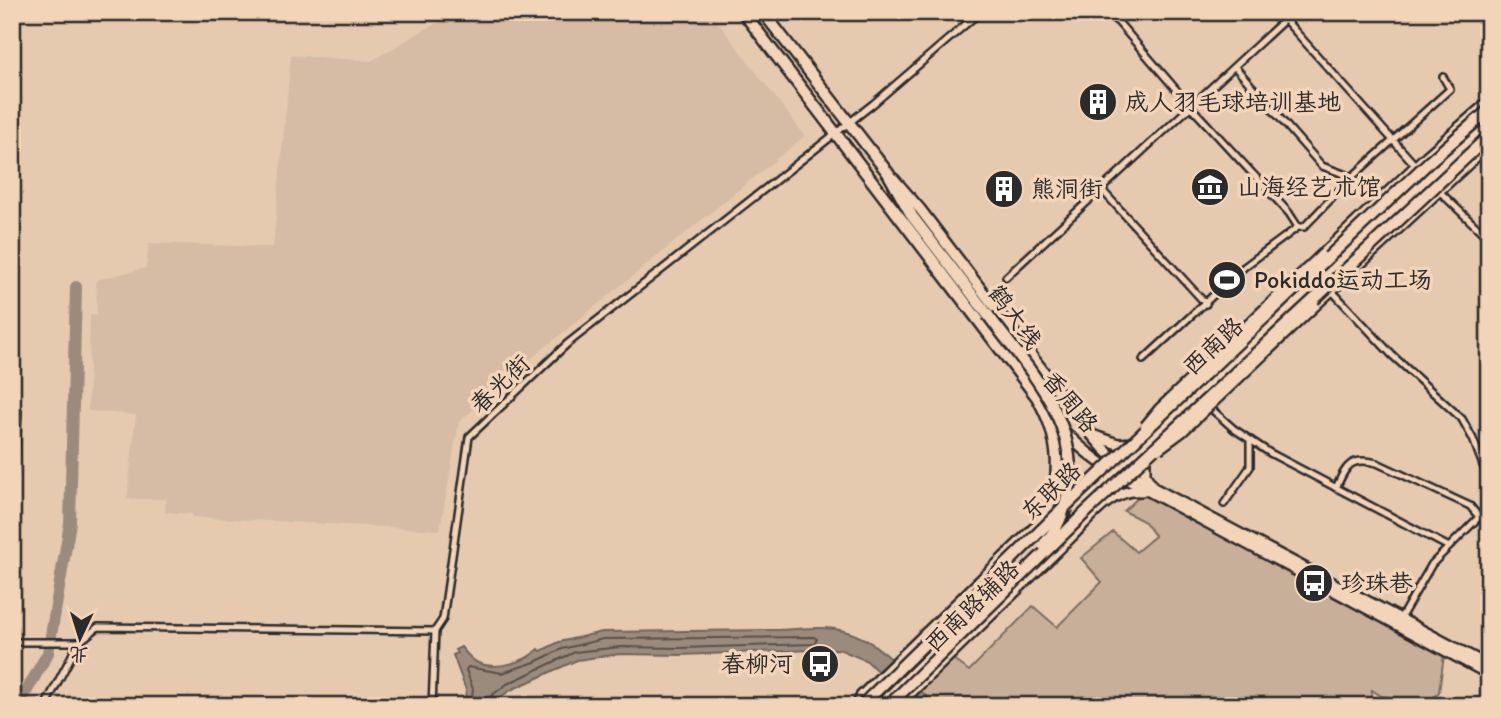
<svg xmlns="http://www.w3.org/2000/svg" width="1501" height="718" font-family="Itim,'LXGW WenKai TC',sans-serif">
<rect width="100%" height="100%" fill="#e6cab0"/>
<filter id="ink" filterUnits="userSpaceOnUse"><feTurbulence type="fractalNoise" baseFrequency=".0143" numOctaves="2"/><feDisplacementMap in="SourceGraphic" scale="14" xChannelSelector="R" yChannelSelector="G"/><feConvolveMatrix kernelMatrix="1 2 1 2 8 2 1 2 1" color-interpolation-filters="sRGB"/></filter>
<g filter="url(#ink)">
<polygon fill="#d6bca5" points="455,12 710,12 805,136 533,357 459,422 440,530 193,517 192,514 165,512 166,499 127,499 136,415 88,411 90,315 97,315 96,280 146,268 149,243 273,247 291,55 371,61"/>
<polygon fill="#c7af99" stroke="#796d62" stroke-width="2" points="1144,492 1444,655 1439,692 1427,706 1407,706 1408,700 1381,696 1372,690 1370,706 935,706 918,689 952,658 969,671 1033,606 1057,627 1102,582 1081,558 1113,532 1136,552 1155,536 1145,522 1124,511"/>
<path fill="#9b8b7b" stroke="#6e655b" stroke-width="2" d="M774,630C796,630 823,625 844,631C882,640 909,679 935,706H913L867,661L839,649L680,655L620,654L577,660L511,690L496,700L494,706H464L466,690L453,655L457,653L455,650L461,647C466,653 471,660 478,663C495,670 526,663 538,649L541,651L559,642L602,632Z"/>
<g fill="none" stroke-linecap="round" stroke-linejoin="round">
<polyline stroke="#58514b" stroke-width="2" points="471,706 473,689 466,670 468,667 502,673 535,662 562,649 603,639 814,637 817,639 814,644 680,648 620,647 575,652 507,684 491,696 488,706"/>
<polyline stroke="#9b8b7b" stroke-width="12" points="18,706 48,653 70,523 76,287"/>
<defs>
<g id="minor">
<polyline points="1105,12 1118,22 1191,107 1289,213 1298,227"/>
<polyline points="1278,12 1416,166"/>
<polyline points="1235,67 1322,166 1352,177"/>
<polyline points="1102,190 1206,304"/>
<polyline points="1438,190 1489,239"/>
<polyline points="1006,277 1293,12"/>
<polyline points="1332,291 1392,355 1462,419 1473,439 1489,481"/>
<polyline points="1143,360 1244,267 1298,227 1304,227 1352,177 1450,89 1443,77"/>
<polyline points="1208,406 1234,429 1270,453 1449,547"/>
<polyline points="12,411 18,412 12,494"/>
<path d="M1336,488C1346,466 1350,456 1377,463L1470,506L1479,517"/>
<polyline points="1224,504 1250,467 1250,442"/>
<polyline points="1400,619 1432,564 1479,517 1489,514"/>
<polyline points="12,640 17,642 79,642"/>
<polyline points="45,706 79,642 98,627 435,631 443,619 469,437 567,344 873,104 980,12"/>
<polyline points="432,706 435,631"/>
</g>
<g id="secondary">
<polyline points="1321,255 1426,156 1489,101"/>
<polyline points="1315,306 1489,145"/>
</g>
<g id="primary">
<polyline points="1433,172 1489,123"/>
<path d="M894,179L920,209L1091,434C1108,455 1126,471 1148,485L1489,666"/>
<path d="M1046,410C1066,437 1089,456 1117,474L1489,674"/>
<polyline points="1095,436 1118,444 1135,443"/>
<polyline points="1145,455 1145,475 1151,484"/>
<polyline points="1065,510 1076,504 1417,185"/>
<path d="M1067,541C1088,521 1111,487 1142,491"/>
<polyline points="897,706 1061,547 1080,509 1411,198 1437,169"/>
</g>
<g id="trunk">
<path d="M743,12L1037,397C1061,438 1065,483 1039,524L862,696L858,706"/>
<polyline points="763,12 888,173 912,216 988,315"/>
<polyline points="880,706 990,597"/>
</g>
</defs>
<use href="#minor" stroke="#2b2b2b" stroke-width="10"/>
<use href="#secondary" stroke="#2b2b2b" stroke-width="13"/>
<use href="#primary" stroke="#2b2b2b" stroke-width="14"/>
<use href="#trunk" stroke="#2b2b2b" stroke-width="15"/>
<use href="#minor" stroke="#f2d4b8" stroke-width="5"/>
<use href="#secondary" stroke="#f2d4b8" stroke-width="8"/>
<use href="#primary" stroke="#f2d4b8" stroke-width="9"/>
<use href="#trunk" stroke="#f2d4b8" stroke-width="10"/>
<defs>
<g id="secondary-bridge">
<polyline points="1145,426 1159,409 1321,255"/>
<polyline points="1159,449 1182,432 1315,306"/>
</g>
<g id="trunk-bridge">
<path d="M988,315C1027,368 1081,421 1068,492C1064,512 1058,530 1043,545"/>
<polyline points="861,706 1072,500 1430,161 1489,110"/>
<polyline points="888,706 1084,514 1489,136"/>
</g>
</defs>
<use href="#secondary-bridge" stroke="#2b2b2b" stroke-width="13" stroke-linecap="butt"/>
<use href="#trunk-bridge" stroke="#2b2b2b" stroke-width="15" stroke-linecap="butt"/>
<use href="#secondary-bridge" stroke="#f2d4b8" stroke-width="8"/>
<use href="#trunk-bridge" stroke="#f2d4b8" stroke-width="10"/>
</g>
</g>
<defs>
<symbol id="building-disc" viewBox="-11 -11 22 22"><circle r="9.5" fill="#2b2b2b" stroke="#f2d4b8"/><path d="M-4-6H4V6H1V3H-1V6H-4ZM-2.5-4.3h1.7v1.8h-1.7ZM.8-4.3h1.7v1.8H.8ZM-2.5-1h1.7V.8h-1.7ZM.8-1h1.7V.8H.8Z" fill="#fff"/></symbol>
<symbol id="museum-disc" viewBox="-11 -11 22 22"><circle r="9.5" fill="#2b2b2b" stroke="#f2d4b8"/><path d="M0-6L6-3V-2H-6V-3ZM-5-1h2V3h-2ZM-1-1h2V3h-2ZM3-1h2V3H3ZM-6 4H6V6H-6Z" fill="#fff"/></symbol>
<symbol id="stadium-disc" viewBox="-11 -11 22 22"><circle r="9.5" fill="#2b2b2b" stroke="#f2d4b8"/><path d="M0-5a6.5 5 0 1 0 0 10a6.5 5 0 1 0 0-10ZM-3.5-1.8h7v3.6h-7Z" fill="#fff"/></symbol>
<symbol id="bus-disc" viewBox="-11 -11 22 22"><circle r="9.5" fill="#2b2b2b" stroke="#f2d4b8"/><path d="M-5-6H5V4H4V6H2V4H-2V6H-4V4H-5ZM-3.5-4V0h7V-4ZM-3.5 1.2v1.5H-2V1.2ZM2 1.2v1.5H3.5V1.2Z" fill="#fff"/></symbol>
</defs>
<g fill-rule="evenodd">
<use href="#building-disc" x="1076" y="80" width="44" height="44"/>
<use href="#museum-disc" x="1188" y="165" width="44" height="44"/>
<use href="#building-disc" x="982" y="167" width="44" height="44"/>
<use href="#stadium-disc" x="1205" y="258" width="44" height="44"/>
<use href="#bus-disc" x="1292" y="561" width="44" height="44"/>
<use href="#bus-disc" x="798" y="642" width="44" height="44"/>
</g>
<g text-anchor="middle" stroke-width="7" stroke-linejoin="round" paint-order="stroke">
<g font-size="24" fill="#2b2b2b" stroke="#f2d4b8" text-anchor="start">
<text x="1125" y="110">成人羽毛球培训基地</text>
<text x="1237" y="195">山海经艺术馆</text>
<text x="1031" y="197">熊洞街</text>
<text x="1254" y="288">Pokiddo运动工场</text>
<text x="1341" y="591">珍珠巷</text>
<text x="793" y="672" text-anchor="end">春柳河</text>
</g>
<g font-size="24" fill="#2b2b2b" stroke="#f2d4b8">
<text transform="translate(1015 317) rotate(54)" y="8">鹤大线</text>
<text transform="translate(1213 346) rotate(-43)" y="8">西南路</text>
<text transform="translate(500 384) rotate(-44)" y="8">春光街</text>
<text transform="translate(1070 402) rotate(50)" y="8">香周路</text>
<text transform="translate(1051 491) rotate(-44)" y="8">东联路</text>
<text transform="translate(972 606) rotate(-44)" y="8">西南路辅路</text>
</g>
</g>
<rect width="1501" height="718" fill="none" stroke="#f2d4b8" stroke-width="42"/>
<rect x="21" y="21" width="1459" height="676" fill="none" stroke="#2b2b2b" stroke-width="2.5" filter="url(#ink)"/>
<g transform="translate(80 638) rotate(184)" stroke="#f2d4b8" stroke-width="5" paint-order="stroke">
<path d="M0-5L12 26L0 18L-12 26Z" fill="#2b2b2b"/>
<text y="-10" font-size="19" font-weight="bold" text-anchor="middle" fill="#2b2b2b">北</text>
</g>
</svg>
